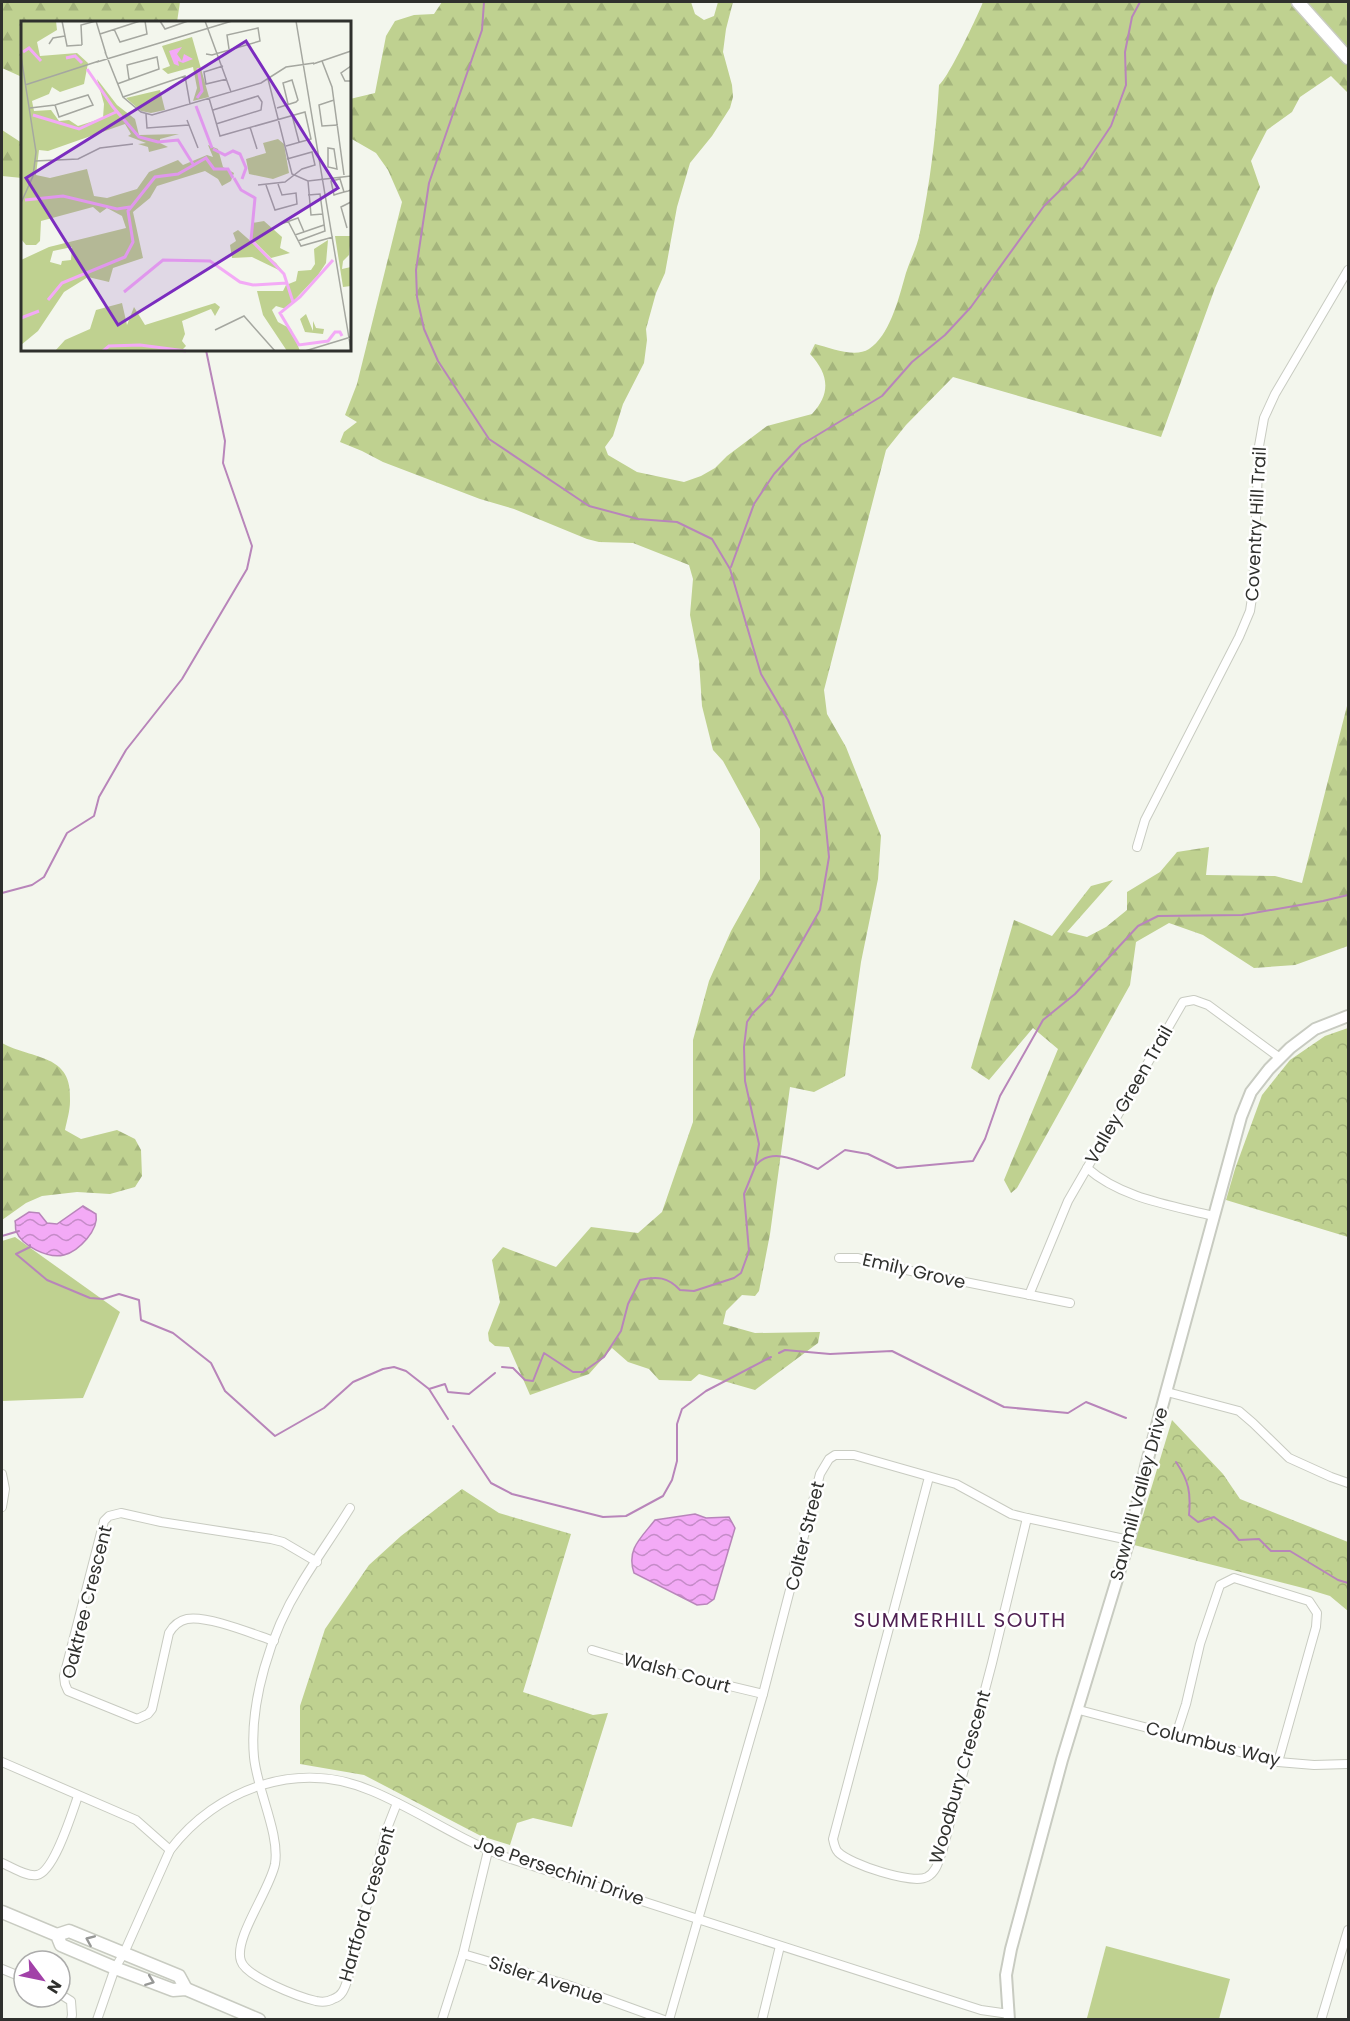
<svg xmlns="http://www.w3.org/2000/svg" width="1350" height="2021" font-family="Poppins,sans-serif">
<defs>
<pattern id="forest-firs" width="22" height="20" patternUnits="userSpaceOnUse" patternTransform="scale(1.5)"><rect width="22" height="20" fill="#bfd190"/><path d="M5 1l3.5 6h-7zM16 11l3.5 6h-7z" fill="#a4b47c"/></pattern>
<pattern id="park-crowns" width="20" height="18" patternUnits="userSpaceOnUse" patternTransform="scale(1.5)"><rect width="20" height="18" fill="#bfd190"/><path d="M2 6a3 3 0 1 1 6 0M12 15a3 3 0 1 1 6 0" fill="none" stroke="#a4b47c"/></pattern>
<pattern id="water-waves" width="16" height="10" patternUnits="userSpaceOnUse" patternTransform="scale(1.5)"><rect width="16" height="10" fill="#f3aaf6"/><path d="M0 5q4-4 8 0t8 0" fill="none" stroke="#c58bc8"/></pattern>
</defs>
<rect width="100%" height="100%" fill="#f3f6ed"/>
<g fill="#bfd190">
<polygon points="15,1237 120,1312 83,1398 2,1401 2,1241"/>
<polygon points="1106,1946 1230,1979 1219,2019 1087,2018"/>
</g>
<g fill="url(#forest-firs)">
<polygon points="2,2 180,2 177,22 22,22 22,77 2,68"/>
<path d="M442,2H691L695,14L704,20L714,16L718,2H733L726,29L723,52L732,85L733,97L730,108L712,136L690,163L677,207L665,273L656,293L646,329L647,340L644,363L623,404L613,436L605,447L608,455L637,472L684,482L701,476L715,468L727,456L767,426L812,414C832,393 828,373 810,354L815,344C831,348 855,358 869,349C889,336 898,301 904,280C908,263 917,249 920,232C930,183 936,135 939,85C948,79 978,15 983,2H1348V93L1331,76L1300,97L1292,112L1267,130L1251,161L1260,187L1215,288L1161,437L953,377L906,425L886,450L824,690L827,714L846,747L881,836L878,879L861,962L845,1076L814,1092L790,1087L770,1234L759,1291L755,1296L742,1295L726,1311L723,1324L755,1333L820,1332L818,1343L755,1390L699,1374L691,1381L659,1380L649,1369L628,1362L612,1348L589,1374L530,1395L509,1347L495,1346L489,1341L488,1333L500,1302L492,1260L503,1247L556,1267L591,1227L638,1233L662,1212L693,1122V1040L709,981L731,931L760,879V829L723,761L713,750L702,706L699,661L690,615L693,579L689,565L633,543L599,542L587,539L514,509L480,499L383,462L362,451L340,442L344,432L357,422L345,415L357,384L402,202L388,170L376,153L350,138V99L375,93L386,36L395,21L414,15L434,14Z"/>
<polygon points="2,130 22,143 22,178 2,176"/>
<polygon points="1348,702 1348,946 1295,965 1254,968 1203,935 1169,923 1136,942 1130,985 1017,1188 1011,1193 1004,1180 1058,1049 1033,1028 989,1080 971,1068 1014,920 1052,936 1091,886 1113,880 1067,932 1087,937 1106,927 1127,910 1127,892 1160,872 1177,852 1209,847 1206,875 1275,876 1302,883"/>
<path d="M2,1043C33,1060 73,1053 70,1101C70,1111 67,1120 65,1130L81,1139L117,1130L135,1139L141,1150L142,1176L135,1187L110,1194L77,1192L42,1196L26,1203L2,1220Z"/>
</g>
<g fill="url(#park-crowns)">
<polygon points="1348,1028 1348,1237 1226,1200 1235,1169 1262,1095 1290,1060 1325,1036"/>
<polygon points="1172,1420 1223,1474 1240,1499 1348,1542 1348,1611 1330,1596 1307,1589 1134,1545"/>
<polygon points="462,1489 499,1513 571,1534 523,1692 593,1715 608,1713 572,1827 533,1818 517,1823 510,1845 481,1836 364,1775 300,1764 300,1706 325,1629 369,1565 401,1536"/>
</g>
<g fill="url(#water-waves)" stroke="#b885ba" stroke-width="1.5">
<path d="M83,1206L96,1214C99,1230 79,1251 64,1255C48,1259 22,1246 16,1231C15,1228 16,1224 15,1221L29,1212L39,1213L47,1223L57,1224Z"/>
<path d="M695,1514L706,1518L729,1517L735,1528L714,1599L707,1604L697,1605L634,1573C626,1549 641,1538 655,1520Z"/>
</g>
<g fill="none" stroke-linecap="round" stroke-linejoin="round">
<g stroke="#b885ba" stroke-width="2">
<path d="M484,2L482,30L429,183L416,270L417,297L424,329L438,361L489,439L589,506L638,519L677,522L712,539L730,569L761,674L788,720L823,798L829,857L820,910L772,994L753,1013L747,1022L744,1047L745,1081L759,1144L755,1167L744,1194L749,1251L741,1273L734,1278L694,1291L680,1290C668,1277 657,1276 640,1280L628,1304L621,1331L604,1357L583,1372H573L544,1353L533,1381L525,1380L513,1368L502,1367"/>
<polyline points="731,567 754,504 774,474 801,445 882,396 912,362 945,335 971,307 1044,206 1083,168 1111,126 1126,85 1125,52 1132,17 1140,2"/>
<polyline points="2,893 32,885 44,877 67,833 94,816 99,797 126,750 182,679 247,569 252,546 223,463 225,441 206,350"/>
<path d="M756,1165C772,1146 800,1162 818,1169L845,1150L868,1154L897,1168L973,1161L985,1139L1000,1096L1043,1020L1075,994L1138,926L1158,916L1242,915L1323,901L1348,895"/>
<polyline points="2,1236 19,1231"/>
<polyline points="30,1245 30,1247 16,1254 47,1280 90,1298 103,1299 119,1294 139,1300 141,1320 173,1333 211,1363 225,1391 275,1436 324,1408 353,1382 383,1369 394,1367 406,1371 429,1389 448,1419"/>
<polyline points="779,1353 785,1350 830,1354 892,1351 1004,1407 1068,1413 1086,1402 1126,1418"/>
<polyline points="429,1389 445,1384 448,1392 469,1394 495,1373"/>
<polyline points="453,1426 491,1483 512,1494 603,1517 626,1516 663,1496 672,1480 677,1461 677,1424 682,1409 706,1391 771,1357"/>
<path d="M1176,1462C1189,1481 1191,1493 1189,1515L1198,1522L1214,1517L1230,1529L1239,1540L1259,1539L1271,1551H1290L1338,1580L1348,1583"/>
</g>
<defs>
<g id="street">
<polyline points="1137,847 1145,820 1239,637 1250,611 1253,591 1259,446 1264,418 1275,394 1348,270"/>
<path d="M1087,1168C1121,1198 1170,1205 1213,1216"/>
<polyline points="839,1258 858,1258 881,1265 1070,1303"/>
<polyline points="1029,1295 1068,1201 1183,1002 1194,1000 1208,1005 1280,1058"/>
<polyline points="1167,1392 1239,1411 1253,1423 1289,1458 1331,1477 1348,1483"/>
<polyline points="2,1474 5,1489 2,1507"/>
<path d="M929,1477L833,1839C834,1844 835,1849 838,1852C849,1864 913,1885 927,1877C937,1872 939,1859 943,1849L992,1663L1027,1518"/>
<path d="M350,1508C334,1534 316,1559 301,1584C271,1632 249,1702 254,1757C257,1790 280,1834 275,1864C270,1890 233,1939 241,1961C246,1977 299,1997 316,2001C321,2002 328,2002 333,1999C343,1996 345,1987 348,1978L386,1831L397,1803"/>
<path d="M274,1641C253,1634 207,1615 187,1619C178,1621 173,1626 169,1633L152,1709L148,1714L137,1719L68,1691L65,1684L64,1676L104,1521L109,1516L121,1513L161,1522L271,1539L283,1542L317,1562"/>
<polyline points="592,1650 642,1665 763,1694"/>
<polyline points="1079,1710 1278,1762 1314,1765 1348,1764"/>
<polyline points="1176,1735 1186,1704 1200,1644 1220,1585 1234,1578 1309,1601 1317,1613 1316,1627 1278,1762"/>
<polyline points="2,1762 136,1820 170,1850"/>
<path d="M2,1863C12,1867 26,1877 37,1875C54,1872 72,1813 78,1796"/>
<polyline points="463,1954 565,1984 664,2020"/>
<polyline points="2,1969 24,1978"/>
<polyline points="60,1994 71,2001 72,2015 71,2020"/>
<path d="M97,2020L115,1968L124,1953L170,1850C217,1788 299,1759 372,1791C420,1811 462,1842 511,1859L981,2010L1009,2014"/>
<polyline points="442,2020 463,1954 488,1851"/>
<polyline points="669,2020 763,1694 820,1474 829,1459 835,1455 854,1455 956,1484 1011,1514 1027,1518 1129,1540"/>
<polyline points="762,2020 780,1946"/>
<polyline points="1321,2020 1348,1930"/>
</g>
<polyline id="secondary" points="1009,2020 1006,1975 1011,1949 1062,1760 1129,1540 1147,1462 1241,1117 1251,1092 1269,1069 1290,1048 1315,1029 1348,1016"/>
<g id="primary">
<polyline points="1298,2 1348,58"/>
<polyline points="2,1912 57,1935 61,1945 115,1968 173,1990 186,1989 259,2020"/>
<polyline points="57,1935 69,1931 179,1976 186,1989"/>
</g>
</defs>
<use href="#street" stroke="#c8cbc1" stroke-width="10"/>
<use href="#secondary" stroke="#c8cbc1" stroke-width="14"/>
<use href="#primary" stroke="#c8cbc1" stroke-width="15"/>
<use href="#street" stroke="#fff" stroke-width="8"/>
<use href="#secondary" stroke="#fff" stroke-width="10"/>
<use href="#primary" stroke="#fff" stroke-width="12"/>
</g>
<defs><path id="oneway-chevron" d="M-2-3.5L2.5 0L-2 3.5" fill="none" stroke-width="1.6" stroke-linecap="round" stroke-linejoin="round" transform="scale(1.5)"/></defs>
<g stroke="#979896">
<use href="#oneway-chevron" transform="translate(90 1940) rotate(-157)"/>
<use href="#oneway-chevron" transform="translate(150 1981) rotate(21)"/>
</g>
<g text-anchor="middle" stroke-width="5" stroke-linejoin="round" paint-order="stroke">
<g font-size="18" fill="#2f302d" stroke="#fff">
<text transform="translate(1256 524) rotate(-87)" y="6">Coventry Hill Trail</text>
<text transform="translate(1129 1095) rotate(-60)" y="6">Valley Green Trail</text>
<text transform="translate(914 1271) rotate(13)" y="6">Emily Grove</text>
<text transform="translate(1139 1494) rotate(-75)" y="6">Sawmill Valley Drive</text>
<text transform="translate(805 1536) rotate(-76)" y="6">Colter Street</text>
<text transform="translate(87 1602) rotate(-76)" y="6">Oaktree Crescent</text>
<text transform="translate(677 1673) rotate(15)" y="6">Walsh Court</text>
<text transform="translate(1213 1744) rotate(14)" y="6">Columbus Way</text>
<text transform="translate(960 1777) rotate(-74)" y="6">Woodbury Crescent</text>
<text transform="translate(559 1871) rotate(19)" y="6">Joe Persechini Drive</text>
<text transform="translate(367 1904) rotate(-74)" y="6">Hartford Crescent</text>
<text transform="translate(546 1980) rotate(18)" y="6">Sisler Avenue</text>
</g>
<g font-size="20" letter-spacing="1.5" fill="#502153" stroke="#fff">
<text x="960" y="1627">SUMMERHILL SOUTH</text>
</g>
</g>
<g transform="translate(21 21)">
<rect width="330" height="330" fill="#f3f6ed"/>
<path d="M243,200L261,216L259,227L269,232L250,237L231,218V202ZM314,215H330L328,234L322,240L321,248L330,246V265L322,266Z" fill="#bfd190"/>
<path d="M0,0H35L36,9L16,21L19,35L56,32L67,42L63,63L39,71L31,66L28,73L11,80L13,90L30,89L38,100L48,99L57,105L82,97L83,83L76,58L96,84L114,98L118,114L158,113L139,118V122L147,126L128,131L127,126L117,123L125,122L107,115L110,113L104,103L27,130L18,129L15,154L29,157L66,148L73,175L86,177L116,168L128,151L157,139L162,144L186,134L192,136L187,124L197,128L202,146L213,152L210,160L201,165L197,158L184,150L136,165L129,177L112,191L122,237L92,247L88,261L67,256L43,271L17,310L0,324V239L28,226L105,207L101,195L86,187L79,192L72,186L20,200L19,220L15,224H5L0,218ZM51,226L50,239L41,240L40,244L29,241L32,230ZM217,209L255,242L262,251L231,236L211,237L209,224L215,220L212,212ZM307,219L305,242L297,254L265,288L255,285L251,289L257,301L270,308L279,330H266L242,294L236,270H262L265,264L275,260L277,250L290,249L294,243L293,228ZM101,282L106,304L113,286L124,304L194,282L199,286L194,295L190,288L161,300L164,313L161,320L165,325L160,330H34L44,319L69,308L75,289ZM285,293L292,310V300L295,307L303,308L302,313L284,311L279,298Z" fill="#bfd190" fill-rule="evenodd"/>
<path d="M171,16L188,76L172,80L176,67L172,46L147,53L141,48L149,45L141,25ZM139,69L144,89L130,92L120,90L105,77ZM257,118L263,123L268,152L252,158L228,153L225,138L245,132L242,122Z" fill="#bfd190"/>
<path d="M161,26L156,33L161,40L163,33L172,38L162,42L157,40L158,45L153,43L148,30Z" fill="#f3aaf6"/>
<path fill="none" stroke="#f3aaf6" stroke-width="3" d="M2,31L8,27L20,40M45,37L54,35L61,42M66,48L92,86L118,116L137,121L157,119L172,143M176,77L181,70L177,47M175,85L191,127M12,94L58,108L95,91M192,128L204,134L212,130L219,133L225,147L221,158M213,157L220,169L234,177L230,219L263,253L272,281M4,179L42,175L96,188L109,186M312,239L279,276L259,292L278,324L307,320L314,311H319L321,315M103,271L142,239L189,240L219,261L232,264L266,262M27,279L41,262L104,236L112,221L107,190L134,156L157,153L185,137L193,148H207L212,157M0,297L18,290M82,330L88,325L119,324L165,330"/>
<path fill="none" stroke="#a5a7a0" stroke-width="1.5" d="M41,0L46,25L61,24M75,0L85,33M139,0L144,8L167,0M184,0L210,71M275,0L330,329M93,8L99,21L126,13L124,0M79,13L119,0M28,23L32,17L44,15M61,24L60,4L75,0M84,31L102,76L120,91L131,94L240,62L265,46L293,42M185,33L191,34L239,20L237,7L206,14L208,28M0,35L15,131L12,155L0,182M301,40L311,66L323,154M76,41L211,0M292,43L330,30M202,45L183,51L185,63L206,58M330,45L320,52L324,60H330M247,58L271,153L287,160L330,155M96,63L138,48L136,36L106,44L108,58M4,64L78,40M102,76L164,55L169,83M188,77L199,115L284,91L290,118L265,125M313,79L298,84L301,105L317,104M9,87L34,84L67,74L72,84L38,96L34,84M256,87L275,81L277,79L271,59L262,62L267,83M192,89L237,75L241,81L240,89L195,103M125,93L126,107L168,104M271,94L278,121M166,99L177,127M229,106L236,128M307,127L313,128L316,148L307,146ZM14,140L57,138L79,127L112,123M287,160L290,194L302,193M237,164L264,161L281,148L294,144L291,131L266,138M245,164L254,189L276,183L275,172L261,174L257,163M323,171L319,158L310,160L313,174L316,173L323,171L327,170L330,169M267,200L280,225L312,216M257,204L277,197L283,211M326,207L320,186L330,181M274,214L303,204M277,220L304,210L299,173L287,174M194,309L223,295L254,330M284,330L330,316"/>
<path fill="#7b2cbf" fill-opacity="0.15" stroke="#7b2cbf" stroke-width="3" d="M225,20L317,167L97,304L5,157Z"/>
<rect width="330" height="330" fill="none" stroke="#2f302d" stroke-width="3"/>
</g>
<rect width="1350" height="2021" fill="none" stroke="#2f302d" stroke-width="6"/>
<g transform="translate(42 1979) rotate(122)"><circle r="28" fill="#ffffff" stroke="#acacab" stroke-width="1.5"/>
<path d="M0-4.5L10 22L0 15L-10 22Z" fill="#a241a8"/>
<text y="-9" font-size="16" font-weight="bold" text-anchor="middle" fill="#2f302d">N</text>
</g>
</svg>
